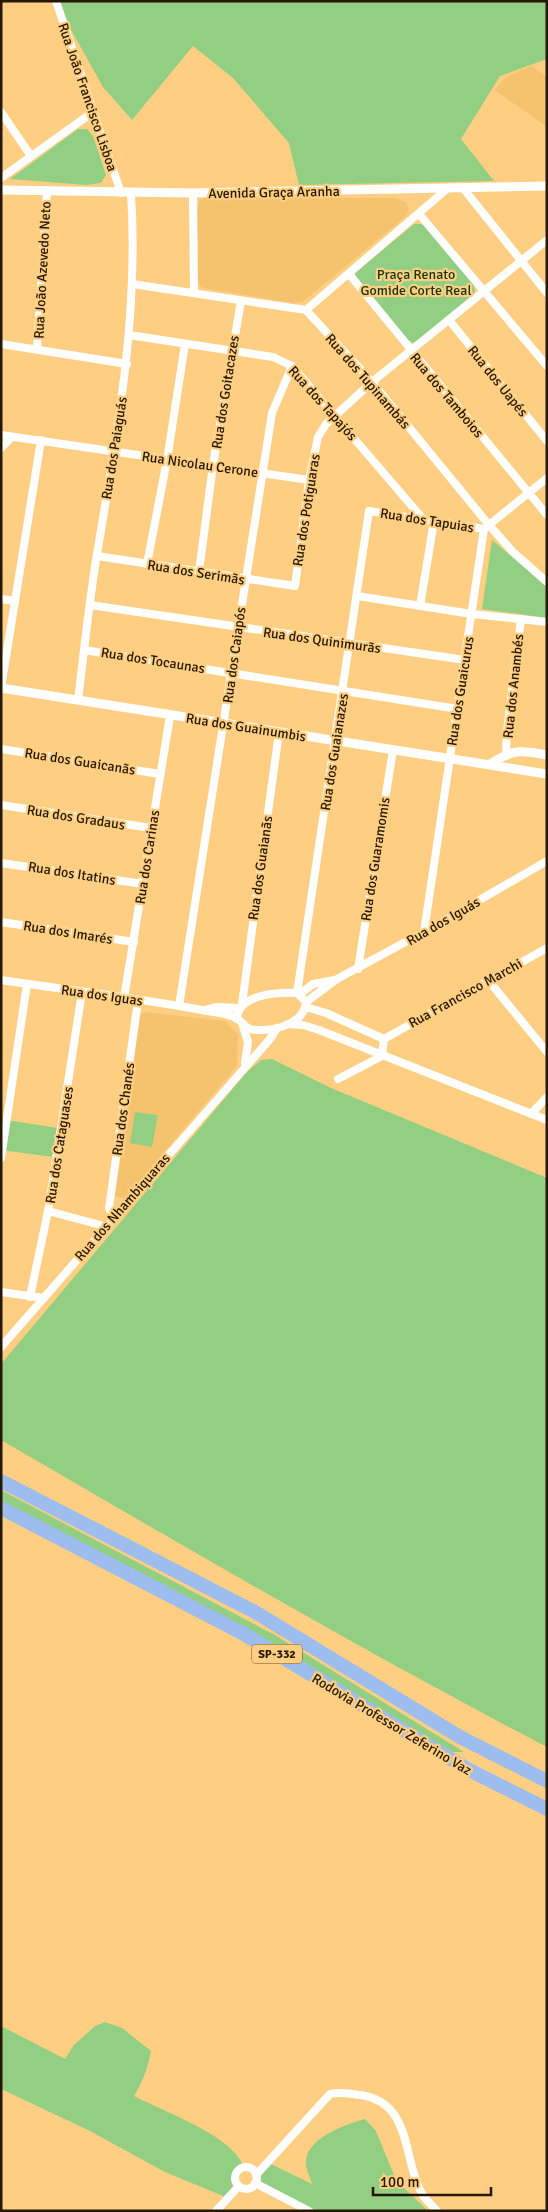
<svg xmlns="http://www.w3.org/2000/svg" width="548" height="2212" font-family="Signika,sans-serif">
<rect width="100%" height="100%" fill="#fecf82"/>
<g fill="#f5c36d">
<polygon points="531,66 547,77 547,127 495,90 505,78"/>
<polygon points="204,198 395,198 406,202 409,209 406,216 304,301 294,303 203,288 200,286 198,281 197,208 199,201"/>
<polygon points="145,1012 225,1021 238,1035 237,1066 125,1198 114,1196 140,1016"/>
</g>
<g fill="#92cf82">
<polygon points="55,1 547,1 547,59 500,76 461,139 494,181 299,185 289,143 233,78 193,46 132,120 103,87"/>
<polygon points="78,129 87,129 93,136 106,175 101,183 86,185 10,179"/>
<polygon points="414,224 421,224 428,227 473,282 475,291 471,298 420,341 413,343 403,337 356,278 355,273"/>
<polygon points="492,540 547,586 547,618 482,609"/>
<path d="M272,1059L331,1088L547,1178V1747C362,1651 182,1545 1,1440V1364L246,1073L261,1060Z"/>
<polygon points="135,1112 158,1115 152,1147 130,1143"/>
<polygon points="1,1119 57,1128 53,1157 1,1150"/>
<polygon points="1,1490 275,1635 464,1752 448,1752 1,1502"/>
<path d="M105,2022L122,2028L151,2051C148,2068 143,2081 134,2096C162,2111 235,2136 244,2168L237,2172V2184L228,2198L165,2172L88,2130L1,2089V2026L65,2059L74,2045L95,2026Z"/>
<path d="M365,2119L376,2131L396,2180L428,2211H309L255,2183L256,2175L269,2163L312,2184C310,2177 305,2168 306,2161C307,2138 346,2124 365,2119Z"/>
</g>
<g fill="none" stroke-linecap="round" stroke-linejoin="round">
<polyline stroke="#ca7dde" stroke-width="2.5" points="543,1 547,2"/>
<g stroke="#fff" stroke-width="8">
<polyline points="56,1 121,193"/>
<polyline points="1,112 31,156"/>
<polyline points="1,178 93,112"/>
<polyline points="463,188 547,293"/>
<polyline points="193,193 194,293"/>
<polyline points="419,214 547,366"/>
<polyline points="349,274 547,515"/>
<polyline points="132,284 306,310 372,382 489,525 513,552 547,582"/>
<polyline points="306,310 448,188"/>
<polyline points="449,320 547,441"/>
<polyline points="129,335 273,357 292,366 423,519"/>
<polyline points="1,344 127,364"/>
<polyline points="37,349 47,191"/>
<polyline points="1,435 309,480"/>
<polyline points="1,448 12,437"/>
<polyline points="97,556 295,586 309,480 318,437 326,424 372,382 547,240"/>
<polyline points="147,564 167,460 185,344"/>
<polyline points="199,572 213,465 241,301"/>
<polyline points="357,596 472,614 547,622"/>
<polyline points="1,599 15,601"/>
<polyline points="90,605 465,660"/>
<polyline points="420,606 434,521"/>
<polyline points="84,650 458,709"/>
<polyline points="1,688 41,440"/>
<path d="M78,700C84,652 89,602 97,554C117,434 139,315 131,193"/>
<polyline points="1,749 160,774"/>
<polyline points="506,754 507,731 521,619"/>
<polyline points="1,805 151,828"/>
<polyline points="1,863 143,884"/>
<polyline points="1,922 134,942"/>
<polyline points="424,932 484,529 547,478"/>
<polyline points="358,969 393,750"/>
<path d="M1,980C68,990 136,998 202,1010C212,1012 227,1013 236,1018C247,1024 243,1031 262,1030C278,1030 305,1022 306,1002L297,993C278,992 238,994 237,1019"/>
<polyline points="488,980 547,1052"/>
<polyline points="297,993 369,511 484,529"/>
<polyline points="300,994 313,984 335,980"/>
<polyline points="124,998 170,716"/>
<polyline points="306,1002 337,979 424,932 547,861"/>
<polyline points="242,1004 279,732"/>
<polyline points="179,1006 272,413 292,366"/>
<polyline points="306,1007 326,1013 384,1039"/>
<polyline points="205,1010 217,1007 239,1008"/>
<polyline points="288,1024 303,1025 319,1030 547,1120"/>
<polyline points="243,1026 248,1042 245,1063"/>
<polyline points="382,1056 384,1039 547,948"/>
<polyline points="338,1079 382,1056"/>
<polyline points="531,1114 547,1097"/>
<polyline points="1,1158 27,984"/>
<polyline points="48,1211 104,1226"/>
<polyline points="113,1216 109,1208 138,1001"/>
<polyline points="1,1292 44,1298"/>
<polyline points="30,1297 48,1211 82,992"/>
<polyline points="1,1347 270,1039 277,1028"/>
<circle cx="246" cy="2178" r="11"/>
<path d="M256,2175L330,2094C341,2091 350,2094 361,2095C411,2103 403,2155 420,2190C423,2198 432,2205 437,2211"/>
<polyline points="255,2183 309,2211"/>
<polyline points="216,2211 239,2186"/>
</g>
<g stroke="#fff" stroke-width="9">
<polyline points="1,190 193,193 547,186"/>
<polyline points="1,688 547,774"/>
<path d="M490,764C513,749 520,750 547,755"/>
</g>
<g stroke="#9dbdef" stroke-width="14">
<polyline points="1,1481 255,1612 460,1737 547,1781"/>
<polyline points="1,1508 244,1634 469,1770 547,1809"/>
</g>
</g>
<g text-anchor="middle" stroke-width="4.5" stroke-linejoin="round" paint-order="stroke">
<rect fill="#fecf82" stroke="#664e28" stroke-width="1" x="252" y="1644.5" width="50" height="19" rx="4"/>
<g font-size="12" font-weight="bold" fill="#251701">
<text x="277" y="1658">SP-332</text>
</g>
<g font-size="14" fill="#251701" stroke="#fecf82">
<text transform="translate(88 97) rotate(71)" y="5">Rua João Francisco Lisboa</text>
<text transform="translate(274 192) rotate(-1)" y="5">Avenida Graça Aranha</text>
<text transform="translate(42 270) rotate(-87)" y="5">Rua João Azevedo Neto</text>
<text transform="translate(368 381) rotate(49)" y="5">Rua dos Tupinambás</text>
<text transform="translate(498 381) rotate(51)" y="5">Rua dos Uapés</text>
<text transform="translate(225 392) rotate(-81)" y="5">Rua dos Goitacazes</text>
<text transform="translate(447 395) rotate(50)" y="5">Rua dos Tamboios</text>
<text transform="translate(323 403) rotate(48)" y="5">Rua dos Tapajós</text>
<text transform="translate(114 448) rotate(-81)" y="5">Rua dos Paiaguás</text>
<text transform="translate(200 464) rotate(8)" y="5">Rua Nicolau Cerone</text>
<text transform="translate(306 510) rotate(-81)" y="5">Rua dos Potiguaras</text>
<text transform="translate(427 520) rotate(9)" y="5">Rua dos Tapuias</text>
<text transform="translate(196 572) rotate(9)" y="5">Rua dos Serimãs</text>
<text transform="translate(322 640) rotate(8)" y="5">Rua dos Quinimurãs</text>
<text transform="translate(234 655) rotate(-82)" y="5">Rua dos Caiapós</text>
<text transform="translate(153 660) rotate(9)" y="5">Rua dos Tocaunas</text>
<text transform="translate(513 686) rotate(-84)" y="5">Rua dos Anambés</text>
<text transform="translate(460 691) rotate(-81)" y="5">Rua dos Guaicurus</text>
<text transform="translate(246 727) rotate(9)" y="5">Rua dos Guainumbis</text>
<text transform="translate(334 752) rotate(-81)" y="5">Rua dos Guaianazes</text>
<text transform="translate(80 761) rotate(9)" y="5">Rua dos Guaicanãs</text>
<text transform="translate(76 817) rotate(9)" y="5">Rua dos Gradaus</text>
<text transform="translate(147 857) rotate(-81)" y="5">Rua dos Carinas</text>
<text transform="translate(375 859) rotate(-81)" y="5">Rua dos Guaramomis</text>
<text transform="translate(260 868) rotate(-82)" y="5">Rua dos Guaianãs</text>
<text transform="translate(72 873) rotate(9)" y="5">Rua dos Itatins</text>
<text transform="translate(443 921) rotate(-30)" y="5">Rua dos Iguás</text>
<text transform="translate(68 932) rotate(9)" y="5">Rua dos Imarés</text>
<text transform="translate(465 993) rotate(-29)" y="5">Rua Francisco Marchi</text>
<text transform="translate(102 995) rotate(8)" y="5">Rua dos Iguas</text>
<text transform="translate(123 1109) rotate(-82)" y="5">Rua dos Chanés</text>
<text transform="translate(59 1145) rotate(-81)" y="5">Rua dos Cataguases</text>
<text transform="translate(122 1207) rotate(-49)" y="5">Rua dos Nhambiquaras</text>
<text transform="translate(392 1724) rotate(31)" y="5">Rodovia Professor Zeferino Vaz</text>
</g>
<g font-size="14" fill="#16350d" stroke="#fecf82">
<text x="416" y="279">Praça Renato<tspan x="416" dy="16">Gomide Corte Real</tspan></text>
</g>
</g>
<rect width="548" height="2212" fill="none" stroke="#251701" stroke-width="5"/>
<path d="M373 2187v8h118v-8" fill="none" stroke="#251701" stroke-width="2.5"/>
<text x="380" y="2187" font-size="15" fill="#251701" stroke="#fecf82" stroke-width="4" paint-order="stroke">100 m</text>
</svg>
